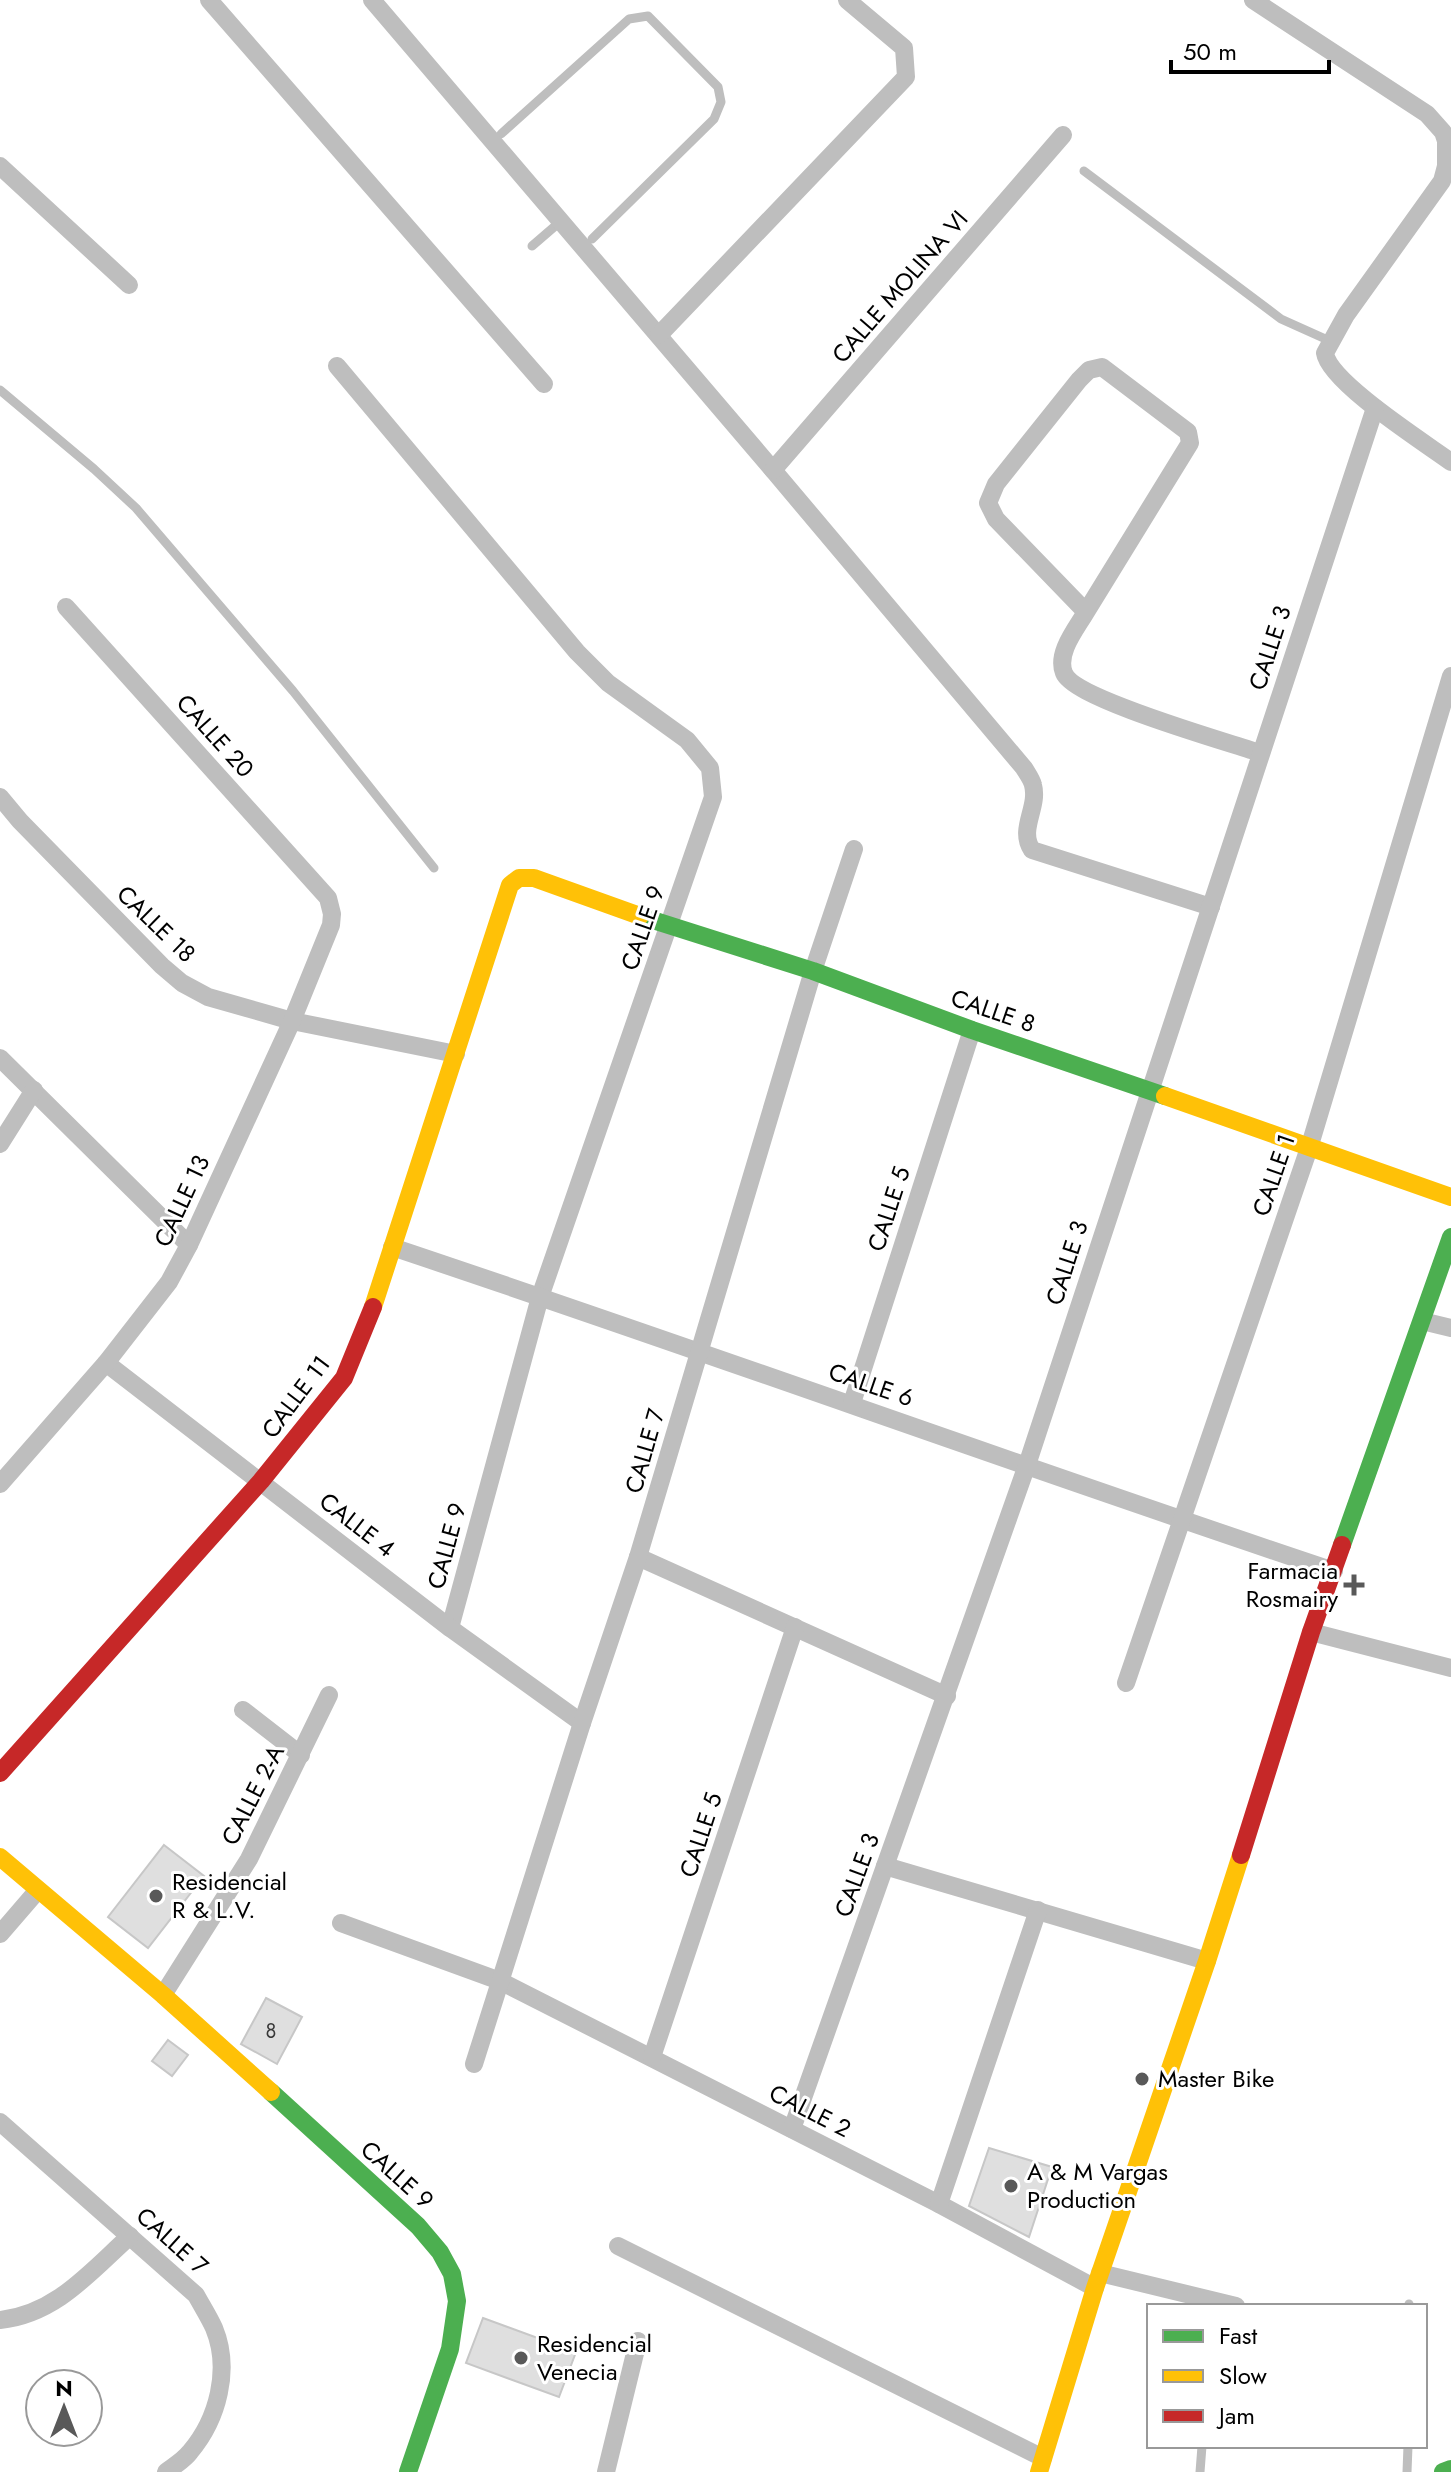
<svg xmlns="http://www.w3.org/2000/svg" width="1451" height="2472" font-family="Jost,sans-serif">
<rect width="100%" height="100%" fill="#fff"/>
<g fill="#dfdfdf" stroke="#c7c7c7" stroke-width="2">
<polygon points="164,1845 204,1876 148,1948 108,1917"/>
<polygon points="266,1998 302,2017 277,2064 241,2044"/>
<polygon points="168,2040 188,2055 172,2076 152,2061"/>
<polygon points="989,2148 1052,2167 1029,2237 969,2206"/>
<polygon points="483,2318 576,2352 559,2397 466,2363"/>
</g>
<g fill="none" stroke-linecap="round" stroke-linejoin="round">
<g stroke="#bebebe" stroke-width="9">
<polyline points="501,134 629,19 648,16 718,87 721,102 714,119 592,239"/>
<polyline points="1084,171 1281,319 1330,341"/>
<polyline points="532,246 561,221"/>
<polyline points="0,390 94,469 136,508 293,691 434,868"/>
<polyline points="1409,2306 1409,2304"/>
<polyline points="1200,2472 1202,2446"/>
<polyline points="1407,2472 1408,2446"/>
</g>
<g stroke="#bebebe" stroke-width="18">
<polyline points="209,0 544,384"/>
<path d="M372,0L773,470L1024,768C1027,773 1032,780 1033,785C1039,808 1018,829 1032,850L1211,907"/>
<path d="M1253,0L1427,114L1443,132L1446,141V166L1442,181L1346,315L1325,353C1329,382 1425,443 1451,462"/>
<polyline points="0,166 129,285"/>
<polyline points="659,335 906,77 904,48 847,0"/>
<polyline points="337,366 577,652 608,683 687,740 710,768 713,797 540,1297 450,1628"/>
<polyline points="773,470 1063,135"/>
<path d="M1086,612L996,519L988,503L996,484L1079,380L1089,370L1102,367L1188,432L1190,443L1086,612C1076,629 1056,653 1064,673C1074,699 1228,742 1260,753"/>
<polyline points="0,797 20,821 162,966 182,983 208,997 292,1021 456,1054"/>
<polyline points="0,1058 189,1245"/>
<polyline points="0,1144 34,1090"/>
<path d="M392,1247C707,1352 1019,1466 1334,1571"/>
<polyline points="1422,1321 1451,1328"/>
<polyline points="106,1363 450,1628 582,1723"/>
<polyline points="852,1403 972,1030"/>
<polyline points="0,1484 106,1363 169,1282 189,1245 292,1021 331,925 332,914 328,898 66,607"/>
<polyline points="638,1557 947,1696"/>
<polyline points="1311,1632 1451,1668"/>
<polyline points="1126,1683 1310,1145 1451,676"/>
<polyline points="243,1710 301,1755"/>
<polyline points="885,1866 1207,1961"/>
<polyline points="341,1923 500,1981 939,2204 1095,2288"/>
<polyline points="0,1934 38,1890"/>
<polyline points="163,1995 249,1859 329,1695"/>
<polyline points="652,2057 795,1627"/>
<polyline points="474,2064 582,1723 638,1557 813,971 854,849"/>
<path d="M0,2122L196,2295C202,2306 209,2317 214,2328C231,2369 218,2419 190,2452C184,2460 174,2466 166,2472"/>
<polyline points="792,2129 1027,1465 1375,408"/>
<polyline points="939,2204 1038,1910"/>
<polyline points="618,2246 1043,2458"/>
<polyline points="1100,2273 1236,2306"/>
<path d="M0,2320C56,2314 90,2272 130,2236"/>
<polyline points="606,2472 638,2341"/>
</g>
<g stroke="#4caf50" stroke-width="18">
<polyline points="640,916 813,971 972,1030 1165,1096"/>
<polyline points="1342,1545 1451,1237"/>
<polyline points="271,2092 418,2226 440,2252 452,2274 457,2301 450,2349 408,2472"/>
<polyline points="1443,2472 1451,2469"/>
</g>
<g stroke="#ffc107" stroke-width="18">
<polyline points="1165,1096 1451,1197"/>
<polyline points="373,1307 510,885 519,878 534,878 640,916"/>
<polyline points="0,1857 163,1995 271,2092"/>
<polyline points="1039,2472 1095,2288 1207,1961 1241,1855"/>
</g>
<g stroke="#c62828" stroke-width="18">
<polyline points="0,1773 261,1481 344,1378 373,1307"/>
<polyline points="1241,1855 1311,1632 1342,1545"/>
</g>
</g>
<g fill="#595959" stroke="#fff" stroke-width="3">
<path d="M1350 1573h8v8h8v8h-8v8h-8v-8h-8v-8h8z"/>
<circle cx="156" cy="1896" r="8"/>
<circle cx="1142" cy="2079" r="8"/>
<circle cx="1011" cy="2186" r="8"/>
<circle cx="521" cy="2358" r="8"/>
</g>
<g text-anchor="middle" stroke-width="6" stroke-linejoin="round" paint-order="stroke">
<g font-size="20" fill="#383838">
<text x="271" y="2038">8</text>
</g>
<g font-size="24" fill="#000" stroke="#fff">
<text transform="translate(900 287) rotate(-49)" y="8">CALLE MOLINA VI</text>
<text transform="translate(1270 648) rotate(-72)" y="8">CALLE 3</text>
<text transform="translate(215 736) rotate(48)" y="8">CALLE 20</text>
<text transform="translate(156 924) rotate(44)" y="8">CALLE 18</text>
<text transform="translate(643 928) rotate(-71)" y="8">CALLE 9</text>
<text transform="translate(993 1011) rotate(19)" y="8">CALLE 8</text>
<text transform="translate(1274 1175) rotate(-71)" y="8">CALLE 1</text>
<text transform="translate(182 1201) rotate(-65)" y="8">CALLE 13</text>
<text transform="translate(889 1209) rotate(-72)" y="8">CALLE 5</text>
<text transform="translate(1067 1263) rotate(-72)" y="8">CALLE 3</text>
<text transform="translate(871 1385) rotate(19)" y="8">CALLE 6</text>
<text transform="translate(296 1397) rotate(-53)" y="8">CALLE 11</text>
<text transform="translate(645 1451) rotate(-74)" y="8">CALLE 7</text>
<text transform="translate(357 1525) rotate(38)" y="8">CALLE 4</text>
<text transform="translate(447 1546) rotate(-75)" y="8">CALLE 9</text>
<text transform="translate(253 1795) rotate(-63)" y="8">CALLE 2-A</text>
<text transform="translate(701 1835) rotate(-72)" y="8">CALLE 5</text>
<text transform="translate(857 1875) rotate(-70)" y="8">CALLE 3</text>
<text transform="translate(810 2111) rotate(27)" y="8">CALLE 2</text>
<text transform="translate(397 2175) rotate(42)" y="8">CALLE 9</text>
<text transform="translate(172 2241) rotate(42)" y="8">CALLE 7</text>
</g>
<g font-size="24" fill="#000" stroke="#fff" text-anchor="start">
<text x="1338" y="1579" text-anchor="end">Farmacia<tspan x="1338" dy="28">Rosmairy</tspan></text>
<text x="172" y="1890">Residencial<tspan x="172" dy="28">R &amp; L.V.</tspan></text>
<text x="1158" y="2087">Master Bike</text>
<text x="1027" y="2180">A &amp; M Vargas<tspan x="1027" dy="28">Production</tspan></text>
<text x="537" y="2352">Residencial<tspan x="537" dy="28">Venecia</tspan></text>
</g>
</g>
<rect x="1147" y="2304" width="280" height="144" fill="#ffffff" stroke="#999999" stroke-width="2"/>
<rect x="1163" y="2330" width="40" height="12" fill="#4caf50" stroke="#999999" stroke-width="2"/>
<text x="1219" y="2344" font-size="24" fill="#000000">Fast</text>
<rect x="1163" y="2370" width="40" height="12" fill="#ffc107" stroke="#999999" stroke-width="2"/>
<text x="1219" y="2384" font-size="24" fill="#000000">Slow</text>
<rect x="1163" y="2410" width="40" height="12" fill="#c62828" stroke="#999999" stroke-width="2"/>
<text x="1219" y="2424" font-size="24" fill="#000000">Jam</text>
<g transform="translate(64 2408)"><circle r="38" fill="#ffffff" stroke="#999999" stroke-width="2"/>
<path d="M0-6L14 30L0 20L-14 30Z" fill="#595959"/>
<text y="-12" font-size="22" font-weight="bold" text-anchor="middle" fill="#000000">N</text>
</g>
<path d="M1171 60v12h158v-12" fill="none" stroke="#000000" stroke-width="4"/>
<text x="1183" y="60" font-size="24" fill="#000000" stroke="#ffffff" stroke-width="6" paint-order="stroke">50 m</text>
</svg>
